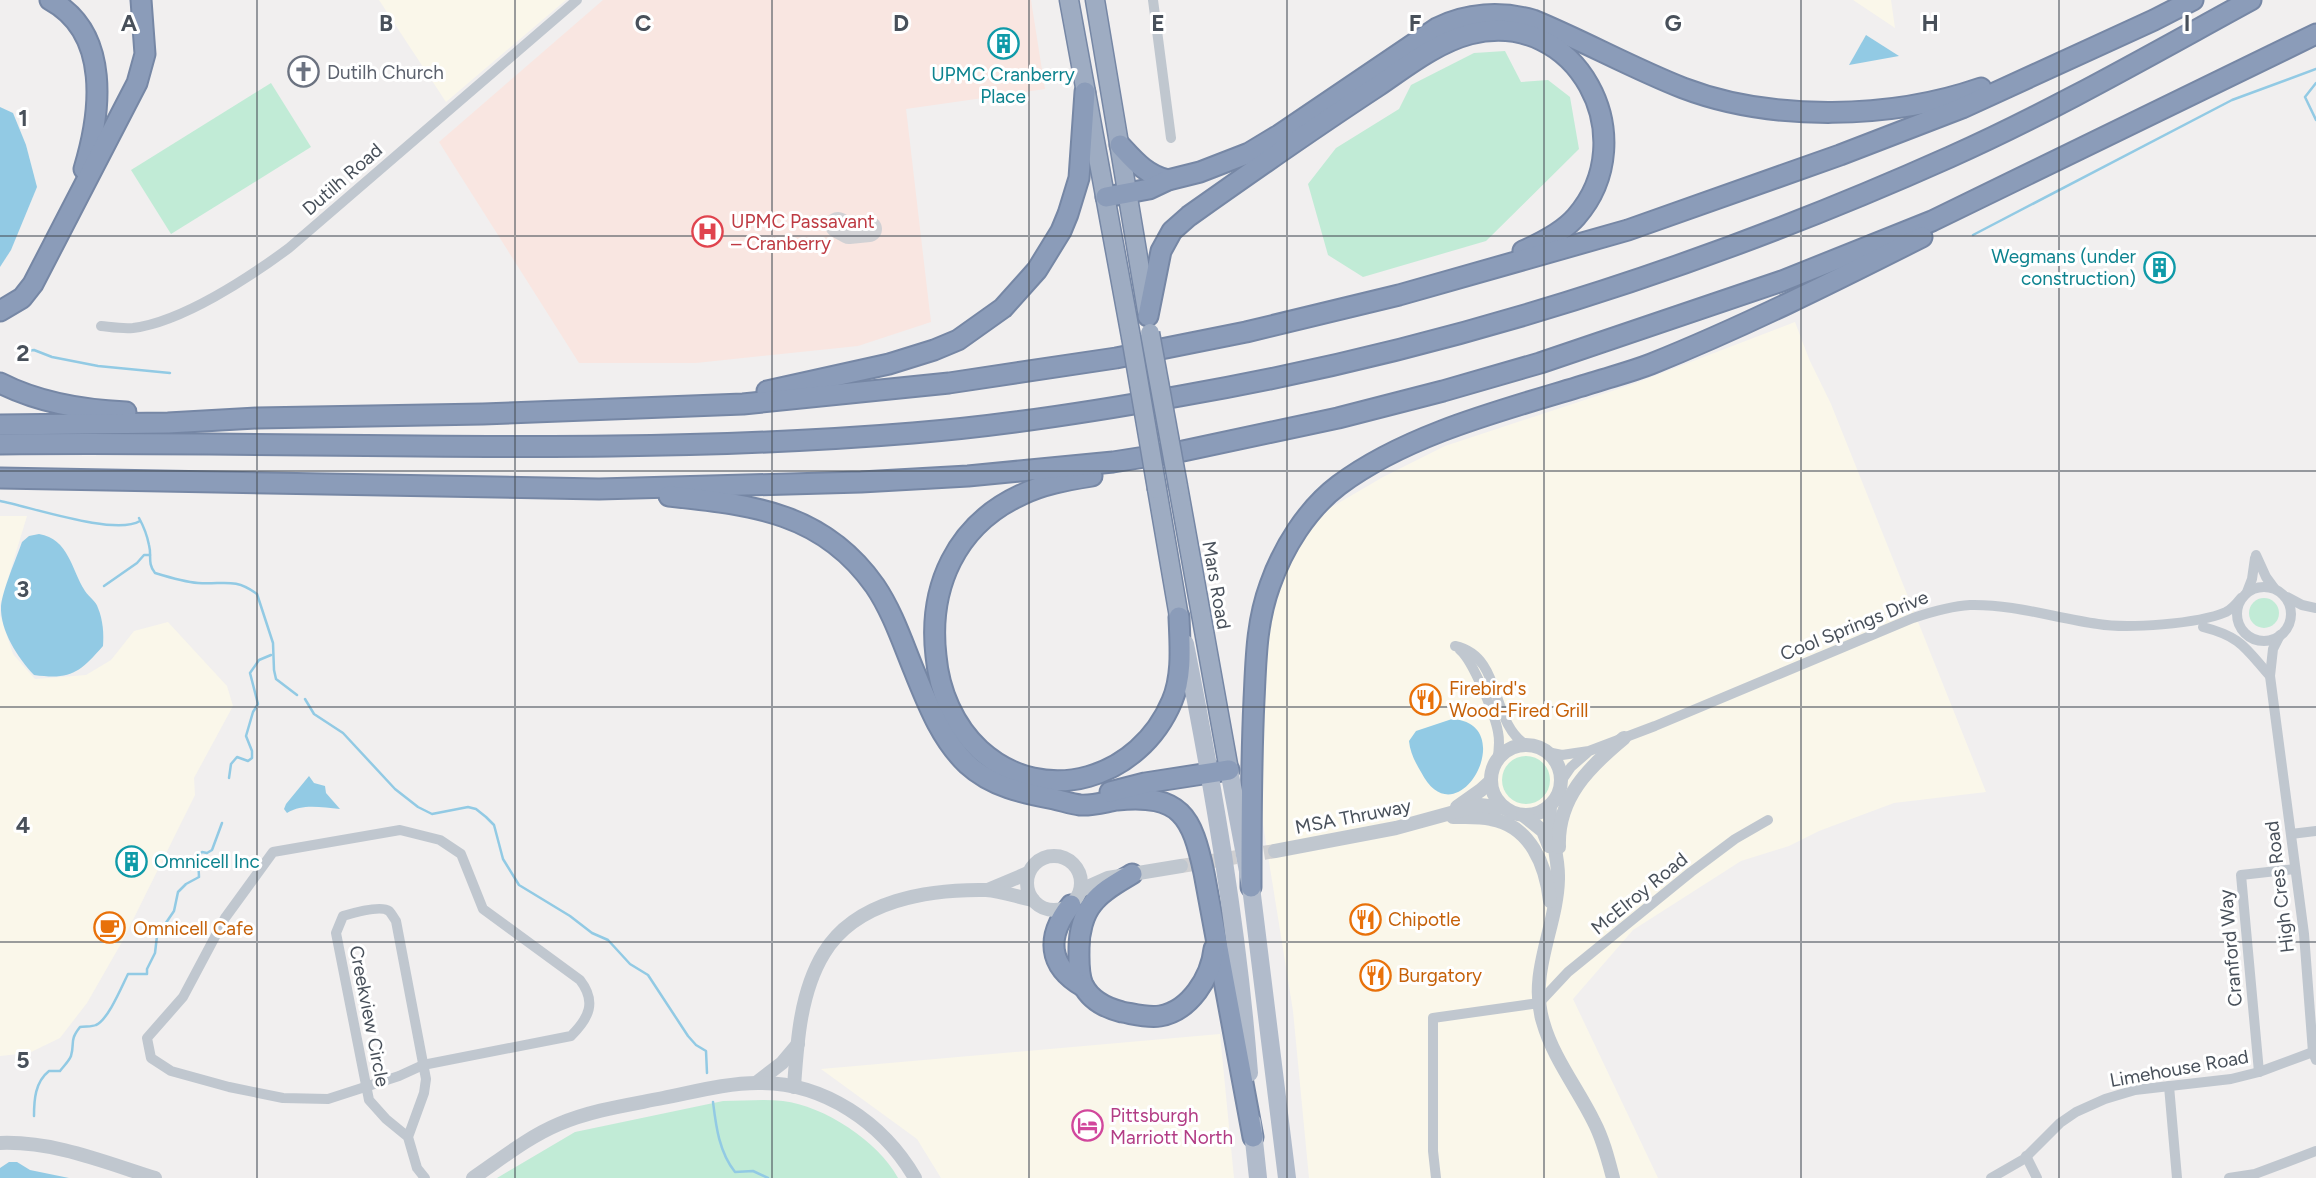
<svg xmlns="http://www.w3.org/2000/svg" width="2316" height="1178" font-family="Figtree,sans-serif">
<rect width="100%" height="100%" fill="#f1efef"/>
<g fill="#faf7ea">
<polygon points="379,0 566,0 446,102"/>
<polygon points="1853,0 1891,0 1895,28"/>
<polygon points="1795,322 1809,359 1831,404 1986,792 1894,803 1819,831 1789,846 1741,861 1633,930 1573,999 1658,1178 1309,1178 1293,1011 1261,812 1261,699 1268,632 1285,574 1310,529 1330,508 1383,477 1445,446 1633,384"/>
<polygon points="0,516 27,516 0,605"/>
<polygon points="0,615 13,654 35,679 86,675 111,660 134,631 168,622 227,686 233,706 194,778 195,795 122,942 87,1003 60,1038 29,1053 0,1056"/>
<polygon points="1220,1034 1234,1178 941,1178 917,1139 821,1069"/>
</g>
<polygon fill="#f9e6e1" points="603,0 1031,0 1045,89 906,109 931,322 858,346 696,363 579,363 439,142"/>
<g fill="#c1ebd6">
<polygon points="1505,51 1521,82 1548,80 1570,97 1579,149 1486,241 1363,277 1328,255 1308,184 1336,148 1399,109 1411,85 1474,53"/>
<polygon points="271,83 311,147 171,234 131,170"/>
<circle cx="2264" cy="613" r="15"/>
<circle cx="1526" cy="780" r="24"/>
<path d="M723,1101C743,1101 764,1099 783,1101C824,1106 878,1141 898,1178H497L575,1132Z"/>
</g>
<g fill="#92cae4">
<polygon points="1866,35 1899,56 1849,65"/>
<polygon points="0,107 13,113 26,145 37,187 11,250 0,267"/>
<path d="M39,534C69,539 71,569 85,591C89,597 96,601 98,608C103,620 104,634 103,646C79,673 71,680 34,675C18,658 0,631 1,606C3,589 16,559 22,542L29,536Z"/>
<path d="M1452,719C1522,723 1457,843 1421,772C1415,762 1410,752 1409,741L1416,731Z"/>
<path d="M309,776L314,783L325,786L326,793L340,809C322,808 304,803 287,813L284,809L286,804Z"/>
<polygon points="9,1162 17,1162 30,1170 69,1178 0,1178 0,1168"/>
</g>
<g fill="none" stroke-linecap="round" stroke-linejoin="round">
<g stroke="#92cae4" stroke-width="2.5">
<polyline points="2316,83 2305,97 2316,120"/>
<polyline points="1973,235 2232,100 2316,69"/>
<polyline points="24,355 27,351 34,350 52,357 98,366 170,373"/>
<path d="M0,501C31,507 115,536 140,521"/>
<path d="M139,518C144,527 147,535 149,545C152,556 147,563 155,573C168,577 184,582 198,583C223,585 234,577 257,594L273,643L274,670L276,679L297,695"/>
<polyline points="104,586 137,563 144,555 150,555"/>
<polyline points="305,699 314,714 343,733 395,789 418,807 432,814 468,807 476,809 486,817 494,825 503,859 519,885 570,916 592,933 608,940 630,964 648,975 688,1036 696,1045 706,1051 707,1073"/>
<polyline points="229,778 231,764 237,757 248,761 252,758 252,751 246,736 253,712 258,704 250,673 259,660 271,655"/>
<path d="M713,1102C716,1126 719,1152 735,1172L753,1171L768,1178"/>
<path d="M34,1116C34,1100 35,1082 49,1071H60C63,1067 69,1061 71,1056C75,1042 69,1041 80,1027C85,1026 92,1027 96,1025C108,1020 122,986 128,974H147V969L155,953L157,936L174,911L178,892L186,884L199,877L198,857L202,852L207,853L212,850L222,823"/>
</g>
<polyline stroke="#d1d1d4" stroke-width="26" points="838,225 849,231 869,229"/>
<polyline stroke="#cfcfd1" stroke-width="14" stroke-dasharray="14 7" stroke-linecap="butt" points="1181,866 1275,851"/>
<defs>
<g id="trunk">
<polyline points="1069,0 1131,337"/>
<polyline points="1095,0 1147,311"/>
<polyline points="1178,486 1229,770"/>
<polyline points="1157,489 1179,617"/>
</g>
<g id="motorway">
<path d="M50,0C111,33 101,113 84,169"/>
<path d="M1120,145C1134,160 1146,175 1168,180"/>
<path d="M1106,197L1149,189L1168,180L1200,172L1249,153L1279,135L1437,28C1467,13 1501,11 1533,20C1584,41 1632,68 1683,88C1772,122 1892,119 1981,88"/>
<polyline points="0,311 22,298 33,284 137,83 145,54 141,0"/>
<path d="M1148,316L1161,251L1172,231L1189,216C1251,172 1314,128 1378,86C1406,67 1436,43 1470,34C1577,7 1645,138 1576,217C1563,232 1541,243 1523,251"/>
<path d="M0,383C39,403 82,410 126,412"/>
<polyline points="767,391 889,364 934,350 958,340 1003,308 1037,270 1061,231 1068,214 1079,178 1085,92"/>
<polyline points="0,425 168,423 257,418 483,414 743,404 949,383 1116,358 1246,332 1399,295 1628,230 1840,155 1962,108 2154,20 2193,0"/>
<path d="M0,444C304,440 610,458 913,433C1003,426 1091,412 1180,396C1445,350 1704,267 1950,157C2053,111 2152,54 2251,0"/>
<path d="M1092,476C1068,480 1043,484 1021,495C956,525 928,587 936,656C939,691 954,726 980,750C1045,809 1140,778 1172,701C1183,675 1180,645 1179,617"/>
<polyline points="0,478 599,489 861,482 968,476 1113,462 1183,451 1338,418 1443,391 1540,363 1782,281 1932,221 2316,34"/>
<path d="M669,496C752,505 823,512 875,586C892,611 902,641 913,668C927,702 940,738 967,764C992,787 1023,793 1054,799C1063,801 1072,804 1080,805C1092,806 1105,802 1117,800C1181,794 1192,816 1204,873L1253,1137"/>
<polyline points="1110,792 1145,783 1229,770"/>
<path d="M1132,874C1119,882 1103,890 1093,903C1083,915 1079,933 1079,948C1079,960 1078,974 1083,985C1091,1001 1106,1008 1122,1012C1134,1014 1147,1018 1160,1016C1190,1011 1211,977 1214,949"/>
<path d="M1251,887C1251,825 1251,763 1254,700C1256,661 1256,623 1270,585C1283,548 1307,509 1339,485C1410,432 1511,408 1595,382C1614,376 1633,371 1651,364C1743,327 1833,282 1922,237"/>
<path d="M1071,905C1046,936 1047,966 1084,987"/>
</g>
</defs>
<use href="#trunk" stroke="#7687a5" stroke-width="21"/>
<use href="#motorway" stroke="#7687a5" stroke-width="23"/>
<g stroke="#c0c7cf" stroke-width="10">
<polyline points="1153,0 1171,138"/>
<path d="M101,326C111,327 122,329 133,328C182,322 250,277 289,248L577,0"/>
<polyline points="2256,555 2266,577 2274,588"/>
<circle cx="2264" cy="614" r="27"/>
<polyline points="2247,592 2252,579 2255,558"/>
<polyline points="2287,597 2302,605 2316,608"/>
<path d="M2203,627C2242,637 2245,648 2270,676"/>
<polyline points="2280,635 2273,649 2270,676 2304,934 2313,1052 2316,1060"/>
<path d="M1455,646C1504,657 1489,721 1526,745"/>
<path d="M1460,650C1473,661 1495,715 1498,732C1500,742 1499,751 1497,761"/>
<path d="M1547,752L1562,755L1589,751L1655,726L1913,618C1931,612 1951,606 1970,605C2014,604 2055,618 2098,624C2127,629 2198,624 2226,612C2232,609 2237,603 2241,598"/>
<polyline points="1560,783 1571,767 1587,753"/>
<path d="M400,830L440,840L461,854L483,909L580,980C597,1002 589,1018 571,1036L423,1065L399,1076L328,1099L283,1098L229,1087L171,1071L151,1058L147,1038L183,997L225,918L273,852Z"/>
<polyline points="2291,834 2316,831"/>
<polyline points="2259,1072 2241,875 2295,869"/>
<polyline points="2169,1086 2177,1178"/>
<path d="M408,1137L386,1119L369,1100L336,933L343,916C353,913 381,905 389,911C391,913 394,918 396,921L426,1079L424,1093L408,1137L417,1168L425,1178"/>
<polyline points="2026,1156 2037,1178"/>
<polyline points="1436,1178 1433,1151 1433,1018 1539,1003 1568,972 1691,872 1735,839 1768,820"/>
<polyline points="1991,1178 2024,1159 2060,1123 2076,1112 2105,1099 2135,1090 2231,1079 2259,1072 2313,1052"/>
<polyline points="2229,1178 2255,1174 2316,1151"/>
</g>
<g stroke="#c0c7cf" stroke-width="14">
<circle cx="1526" cy="780" r="35"/>
<path d="M1550,805C1548,830 1559,854 1558,879C1557,927 1528,973 1543,1022C1553,1058 1578,1089 1594,1122C1603,1139 1608,1159 1613,1178"/>
<polyline points="1457,807 1481,790 1491,781"/>
<polyline points="1523,815 1543,831 1549,846"/>
<path d="M1453,817C1466,817 1479,816 1491,819C1531,826 1546,866 1550,901"/>
<path d="M1559,847C1557,798 1589,767 1624,738"/>
<polyline points="1275,851 1396,828 1480,805 1505,808"/>
<circle cx="1054" cy="883" r="27"/>
<polyline points="988,890 1028,873"/>
<polyline points="1081,890 1108,878 1181,866"/>
<polyline points="756,1083 782,1063 798,1044"/>
<path d="M794,1087C797,1043 800,992 824,953C856,900 929,889 986,890C1001,891 1018,897 1033,900"/>
<path d="M0,1143C54,1141 104,1162 155,1178"/>
<path d="M473,1178C501,1159 528,1137 559,1124C592,1110 628,1105 663,1098C694,1092 726,1083 758,1083C824,1082 883,1123 915,1178"/>
</g>
<g stroke="#b1bbcb" stroke-width="18">
<path d="M1185,644C1213,786 1238,929 1249,1073"/>
<polyline points="1229,770 1251,887 1287,1178"/>
<polyline points="1252,1122 1258,1178"/>
</g>
<use href="#trunk" stroke="#9eacc2" stroke-width="18"/>
<use href="#motorway" stroke="#8b9cb9" stroke-width="19"/>
<defs>
<g id="trunk-bridge">
<polyline points="1150,333 1178,486"/>
<polyline points="1131,337 1157,489"/>
</g>
</defs>
<use href="#trunk-bridge" stroke="#7687a5" stroke-width="21" stroke-linecap="butt"/>
<use href="#trunk-bridge" stroke="#9eacc2" stroke-width="18"/>
</g>
<path fill="none" stroke="#48505a" stroke-width="2" stroke-opacity="0.55" d="M257,0V1178M515,0V1178M772,0V1178M1029,0V1178M1287,0V1178M1544,0V1178M1801,0V1178M2059,0V1178M0,236H2316M0,471H2316M0,707H2316M0,942H2316"/>
<defs>
<symbol id="building-ring" viewBox="-11 -11 22 22"><circle r="9.5" fill="#fff" stroke="#0f9aa8" stroke-width="1.5"/><path d="M-4-6H4V6H1V3H-1V6H-4ZM-2.5-4.3h1.7v1.8h-1.7ZM.8-4.3h1.7v1.8H.8ZM-2.5-1h1.7V.8h-1.7ZM.8-1h1.7V.8H.8Z" fill="#0f9aa8"/></symbol>
<symbol id="church-ring" viewBox="-11 -11 22 22"><circle r="9.5" fill="#fff" stroke="#6b7280" stroke-width="1.5"/><path d="M-1.2-6h2.4v3.5h3.3v2.4h-3.3V6h-2.4V-.1h-3.3v-2.4h3.3Z" fill="#6b7280"/></symbol>
<symbol id="hospital-ring" viewBox="-11 -11 22 22"><circle r="9.5" fill="#fff" stroke="#e0444e" stroke-width="1.5"/><path d="M-5-5h3v3.5h4V-5h3V5h-3V1.5h-4V5h-3Z" fill="#e0444e"/></symbol>
<symbol id="restaurant-ring" viewBox="-11 -11 22 22"><circle r="9.5" fill="#fff" stroke="#e8710a" stroke-width="1.5"/><path d="M-5-6h1v4h1v-4h1v4h1v-4h1v5L-1.5 .5V6h-2V.5L-5-1ZM5-6V6H3V1.5H1.5Q1.5-4 5-6Z" fill="#e8710a"/></symbol>
<symbol id="cafe-ring" viewBox="-11 -11 22 22"><circle r="9.5" fill="#fff" stroke="#e8710a" stroke-width="1.5"/><path d="M-5.5-4.5H6V0H3Q3 3.5 0 3.5H-2.5Q-5.5 3.5-5.5 0ZM3-3.2v2h1.7v-2ZM-6 4.5H4V6H-6Z" fill="#e8710a"/></symbol>
<symbol id="hotel-ring" viewBox="-11 -11 22 22"><circle r="9.5" fill="#fff" stroke="#d1479c" stroke-width="1.5"/><path d="M-6-4.5h1.5V1H6V5H4.5V3h-9V5H-6ZM-4 0a1.8 1.8 0 1 1 3.6 0ZM.5 0V-2.5h3Q6-2.5 6 0Z" fill="#d1479c"/></symbol>
</defs>
<g fill-rule="evenodd">
<use href="#building-ring" x="986" y="26" width="35" height="35"/>
<use href="#church-ring" x="286" y="54" width="35" height="35"/>
<use href="#hospital-ring" x="690" y="214" width="35" height="35"/>
<use href="#building-ring" x="2142" y="250" width="35" height="35"/>
<use href="#restaurant-ring" x="1408" y="682" width="35" height="35"/>
<use href="#building-ring" x="114" y="844" width="35" height="35"/>
<use href="#restaurant-ring" x="1348" y="902" width="35" height="35"/>
<use href="#cafe-ring" x="92" y="910" width="35" height="35"/>
<use href="#restaurant-ring" x="1358" y="958" width="35" height="35"/>
<use href="#hotel-ring" x="1070" y="1108" width="35" height="35"/>
</g>
<g text-anchor="middle" stroke-width="6" stroke-linejoin="round" paint-order="stroke">
<g font-size="19" fill="#5b616d" stroke="#fff" text-anchor="start">
<text x="327" y="79">Dutilh Church</text>
</g>
<g font-size="19" fill="#0d838f" stroke="#fff">
<text x="1003" y="81">UPMC Cranberry<tspan x="1003" dy="22">Place</tspan></text>
<text x="2136" y="263" text-anchor="end">Wegmans (under<tspan x="2136" dy="22">construction)</tspan></text>
<text x="154" y="868" text-anchor="start">Omnicell Inc</text>
</g>
<g font-size="19" fill="#48505a" stroke="#fff">
<text transform="translate(342 179) rotate(-41)" y="7">Dutilh Road</text>
<text transform="translate(1217 585) rotate(80)" y="7">Mars Road</text>
<text transform="translate(1854 625) rotate(-22)" y="7">Cool Springs Drive</text>
<text transform="translate(1353 816) rotate(-11)" y="7">MSA Thruway</text>
<text transform="translate(2279 887) rotate(-97)" y="7">High Cres Road</text>
<text transform="translate(1639 893) rotate(-39)" y="7">McElroy Road</text>
<text transform="translate(2230 948) rotate(-95)" y="7">Cranford Way</text>
<text transform="translate(370 1016) rotate(79)" y="7">Creekview Circle</text>
<text transform="translate(2179 1068) rotate(-10)" y="7">Limehouse Road</text>
</g>
<g font-size="19" fill="#be3a42" stroke="#fff" text-anchor="start">
<text x="731" y="228">UPMC Passavant<tspan x="731" dy="22">– Cranberry</tspan></text>
</g>
<g font-size="19" fill="#c56008" stroke="#fff" text-anchor="start">
<text x="1449" y="695">Firebird's<tspan x="1449" dy="22">Wood-Fired Grill</tspan></text>
<text x="1388" y="926">Chipotle</text>
<text x="133" y="935">Omnicell Cafe</text>
<text x="1398" y="982">Burgatory</text>
</g>
<g font-size="19" fill="#b23c85" stroke="#fff" text-anchor="start">
<text x="1110" y="1122">Pittsburgh<tspan x="1110" dy="22">Marriott North</tspan></text>
</g>
</g>
<g font-size="23" text-anchor="middle" font-weight="bold" fill="#48505a" stroke="#fff" stroke-width="6" stroke-linejoin="round" paint-order="stroke">
<text x="129" y="31">A</text>
<text x="386" y="31">B</text>
<text x="643" y="31">C</text>
<text x="901" y="31">D</text>
<text x="1158" y="31">E</text>
<text x="1415" y="31">F</text>
<text x="1673" y="31">G</text>
<text x="1930" y="31">H</text>
<text x="2187" y="31">I</text>
<text x="23" y="126">1</text>
<text x="23" y="361">2</text>
<text x="23" y="597">3</text>
<text x="23" y="833">4</text>
<text x="23" y="1068">5</text>
</g>
</svg>
